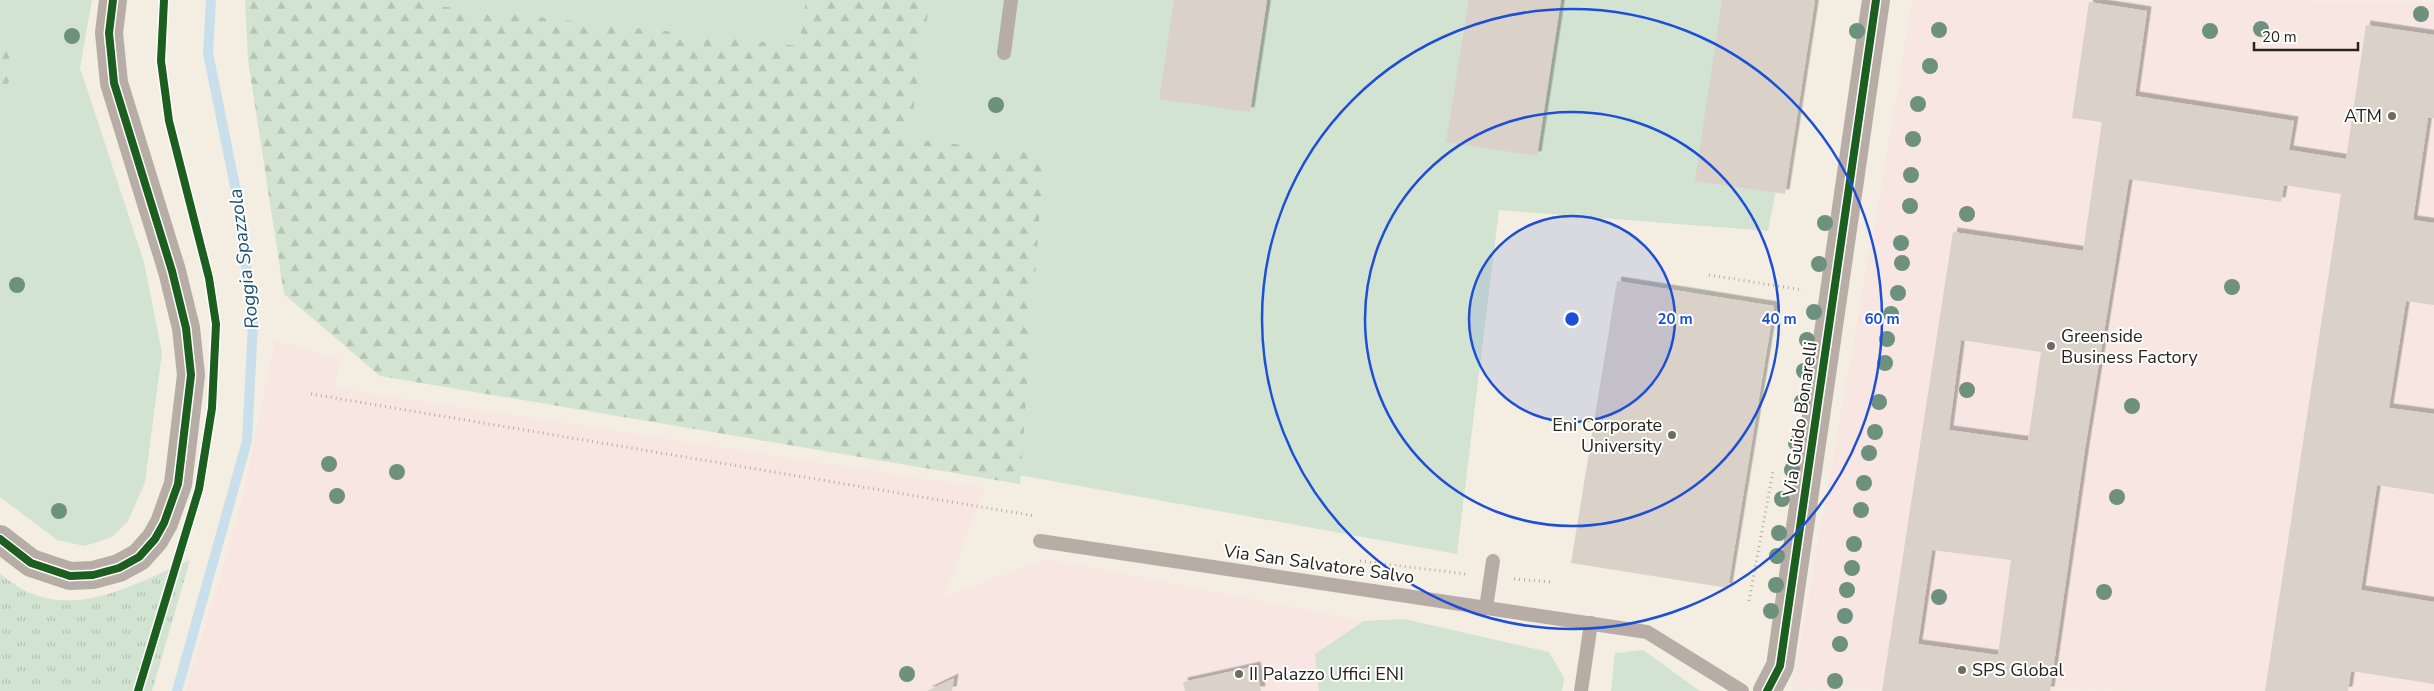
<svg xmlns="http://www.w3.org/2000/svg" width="2434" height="691" font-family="'Nunito Sans',sans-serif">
<defs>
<pattern id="forest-firs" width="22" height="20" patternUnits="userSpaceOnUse" patternTransform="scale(1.25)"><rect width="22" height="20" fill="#d3e3d2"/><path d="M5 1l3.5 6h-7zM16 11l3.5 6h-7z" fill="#b5c3b4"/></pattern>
<pattern id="park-tufts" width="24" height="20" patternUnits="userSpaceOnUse" patternTransform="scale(1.25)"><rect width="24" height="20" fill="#d3e3d2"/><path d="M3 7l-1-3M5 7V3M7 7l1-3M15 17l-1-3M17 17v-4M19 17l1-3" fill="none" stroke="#b5c3b4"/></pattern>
<filter id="shadow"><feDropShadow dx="4.5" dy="-4.5" stdDeviation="0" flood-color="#0004"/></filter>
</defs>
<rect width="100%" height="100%" fill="#f3eee1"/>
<g fill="#f7e6e1">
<polygon points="1912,0 2434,2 2434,691 1792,690 1898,90"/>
<polygon points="275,341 341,359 335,388 985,488 944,597 1046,559 1364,621 1404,619 1549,652 1564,678 1562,691 186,691 241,504"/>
</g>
<g fill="#d3e3d2">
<polygon points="0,0 92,0 80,68 144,262 162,353 145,482 128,521 112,537 85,546 57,540 0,497"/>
<polygon points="270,0 1814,0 1768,231 1499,210 1457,554 592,398"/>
<polygon points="1404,619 1549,652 1564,678 1562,691 1319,691 1315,654 1364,621"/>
<polygon points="1643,650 1700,691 1611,691 1615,653"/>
</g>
<g fill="url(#forest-firs)">
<polygon points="245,0 438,0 438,6 799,46 806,0 930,0 909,139 1044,154 1020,484 380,376 284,294 248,60"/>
<polygon points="0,28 9,57 9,81 0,99"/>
</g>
<path fill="url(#park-tufts)" d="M190,560L152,691H0V574C10,581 21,590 33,594C85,615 143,580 190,560Z"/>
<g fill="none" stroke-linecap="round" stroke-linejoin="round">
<polyline stroke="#cadfec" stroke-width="10" points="177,691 247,441 253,324 239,206 208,53 211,0"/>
</g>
<g fill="#dad1c8" fill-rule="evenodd" filter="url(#shadow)">
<polygon points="1174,0 1267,0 1250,112 1159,99"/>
<polygon points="1469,0 1561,0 1537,156 1446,142"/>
<polygon points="1722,0 1815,0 1785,194 1695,181"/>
<path d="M2089,2L2147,11L2135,96L2294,121L2289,150L2346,159L2366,25L2434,35V118H2428L2413,220L2434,223V305L2406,301L2389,408L2434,414V494L2377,485L2361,590L2434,602V684L2351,671L2348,691H2265L2341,194L2284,185L2281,202L2129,179L2085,449L2050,691H1882L1953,232L2083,251L2102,122L2072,118ZM1961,340L2041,352L2028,441L1949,430ZM1932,550L2011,560L1998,655L1918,644Z"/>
<polygon points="1617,281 1774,306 1728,588 1571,563"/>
<polygon points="1256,666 1261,691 1185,691 1183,682"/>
<polygon points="954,678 952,691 927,691"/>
</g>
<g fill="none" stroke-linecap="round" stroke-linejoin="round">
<g stroke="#b5ada6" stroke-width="3" stroke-dasharray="1 4" stroke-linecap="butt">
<polyline points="1709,275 1803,290"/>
<polyline points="311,394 1035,516"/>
<polyline points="1360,561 1466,574"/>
<polyline points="1514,579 1552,582"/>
<polyline points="1749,601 1773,471"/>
</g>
<g stroke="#b8ada6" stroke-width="14">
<polyline points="1004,53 1011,0"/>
<polyline points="1040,541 1647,632 1742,691"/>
<polyline points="1486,608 1493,561"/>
<polyline points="1581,691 1591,623"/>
</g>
<g stroke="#b8ada6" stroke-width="28">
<polyline points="0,539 31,563 70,576 93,575 119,568 139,557 155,539 164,523 178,484 191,375 186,328 172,271 114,83 109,33 113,0"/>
<polyline points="1767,691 1780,666 1876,0"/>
</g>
<defs>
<g id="cycleway">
<polyline points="0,539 31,563 70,576 93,575 119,568 139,557 155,539 164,523 178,484 191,375 186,328 172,271 114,83 109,33 113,0"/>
<polyline points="138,691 199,489 212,408 216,324 209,278 169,121 161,61 164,0"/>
<polyline points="1767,691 1780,666 1876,0"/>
</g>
</defs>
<use href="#cycleway" stroke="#fff" stroke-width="11"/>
<use href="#cycleway" stroke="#1b5e20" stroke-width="8"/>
</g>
<g fill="#6d917c">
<circle cx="2421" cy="14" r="8"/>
<circle cx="2261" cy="29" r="8"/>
<circle cx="1939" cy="30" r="8"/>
<circle cx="1857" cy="31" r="8"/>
<circle cx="2210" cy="31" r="8"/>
<circle cx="72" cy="36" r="8"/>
<circle cx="1930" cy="66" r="8"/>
<circle cx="1918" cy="104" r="8"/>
<circle cx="996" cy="105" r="8"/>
<circle cx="1913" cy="139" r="8"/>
<circle cx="1911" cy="175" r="8"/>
<circle cx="1910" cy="206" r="8"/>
<circle cx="1967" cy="214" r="8"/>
<circle cx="1825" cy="223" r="8"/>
<circle cx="1901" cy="243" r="8"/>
<circle cx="1902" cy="263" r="8"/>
<circle cx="1819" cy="264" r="8"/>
<circle cx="17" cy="285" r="8"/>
<circle cx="2232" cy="287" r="8"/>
<circle cx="1898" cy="293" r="8"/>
<circle cx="1814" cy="312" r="8"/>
<circle cx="1891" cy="314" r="8"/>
<circle cx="1887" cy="339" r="8"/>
<circle cx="1807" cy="340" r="8"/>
<circle cx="1885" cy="363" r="8"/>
<circle cx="1804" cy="371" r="8"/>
<circle cx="1967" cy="390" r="8"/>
<circle cx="1802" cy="402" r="8"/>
<circle cx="1879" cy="402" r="8"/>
<circle cx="2132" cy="406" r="8"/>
<circle cx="1875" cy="432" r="8"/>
<circle cx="1796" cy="443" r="8"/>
<circle cx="1869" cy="453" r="8"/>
<circle cx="329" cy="464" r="8"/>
<circle cx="1792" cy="470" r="8"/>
<circle cx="397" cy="472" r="8"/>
<circle cx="1864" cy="483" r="8"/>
<circle cx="337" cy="496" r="8"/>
<circle cx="2117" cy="497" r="8"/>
<circle cx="1782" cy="499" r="8"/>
<circle cx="1861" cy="510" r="8"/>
<circle cx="59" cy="511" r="8"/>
<circle cx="1779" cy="533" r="8"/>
<circle cx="1854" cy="544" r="8"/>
<circle cx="1777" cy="556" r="8"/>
<circle cx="1852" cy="568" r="8"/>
<circle cx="1776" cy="585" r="8"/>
<circle cx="1847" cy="590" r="8"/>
<circle cx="2104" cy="592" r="8"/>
<circle cx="1939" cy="597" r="8"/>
<circle cx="1771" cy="611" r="8"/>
<circle cx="1845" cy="616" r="8"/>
<circle cx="1840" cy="644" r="8"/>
<circle cx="907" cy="674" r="8"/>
<circle cx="1835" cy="681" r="8"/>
</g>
<circle cx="1572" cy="319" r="103" fill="#1d4ed8" fill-opacity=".12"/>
<g fill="none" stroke="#1d4ed8" stroke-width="2.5">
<circle cx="1572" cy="319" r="103"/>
<circle cx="1572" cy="319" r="207"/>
<circle cx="1572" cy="319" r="310"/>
</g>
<g fill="#6f6b61" stroke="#fff" stroke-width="2">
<circle cx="2392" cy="116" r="5"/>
<circle cx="2051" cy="346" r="5"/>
<circle cx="1672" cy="435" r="5"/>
<circle cx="1962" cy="670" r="5"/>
<circle cx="1239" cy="674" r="5"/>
</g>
<g text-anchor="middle" stroke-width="4" stroke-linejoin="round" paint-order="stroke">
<g font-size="18" fill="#28241c" stroke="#fff" text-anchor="start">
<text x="2382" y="122" text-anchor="end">ATM</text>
<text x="2061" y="342">Greenside<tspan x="2061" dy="21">Business Factory</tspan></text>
<text x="1662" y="431" text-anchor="end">Eni Corporate<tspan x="1662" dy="21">University</tspan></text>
<text x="1972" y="676">SPS Global</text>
<text x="1249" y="680">II Palazzo Uffici ENI</text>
</g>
<g font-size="18" fill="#28241c" stroke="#fff">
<text transform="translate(1800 419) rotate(-82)" y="6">Via Guido Bonarelli</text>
<text transform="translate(1319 564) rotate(8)" y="6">Via San Salvatore Salvo</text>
</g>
<g font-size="19" font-style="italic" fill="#1c4f71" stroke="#fff">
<text transform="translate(243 259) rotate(-97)" y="7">Roggia Spazzola</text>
</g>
</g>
<circle cx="1572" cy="319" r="8" fill="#1d4ed8" stroke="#fff" stroke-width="2.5"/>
<g font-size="15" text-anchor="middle" font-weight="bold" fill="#1d4ed8" stroke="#fff" stroke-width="4" stroke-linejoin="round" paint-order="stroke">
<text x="1675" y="324">20 m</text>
<text x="1779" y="324">40 m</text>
<text x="1882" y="324">60 m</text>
</g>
<path d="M2254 42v8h104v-8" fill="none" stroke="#28241c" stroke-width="2.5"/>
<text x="2262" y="42" font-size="15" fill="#28241c" stroke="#ffffff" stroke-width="4" paint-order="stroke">20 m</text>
</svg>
